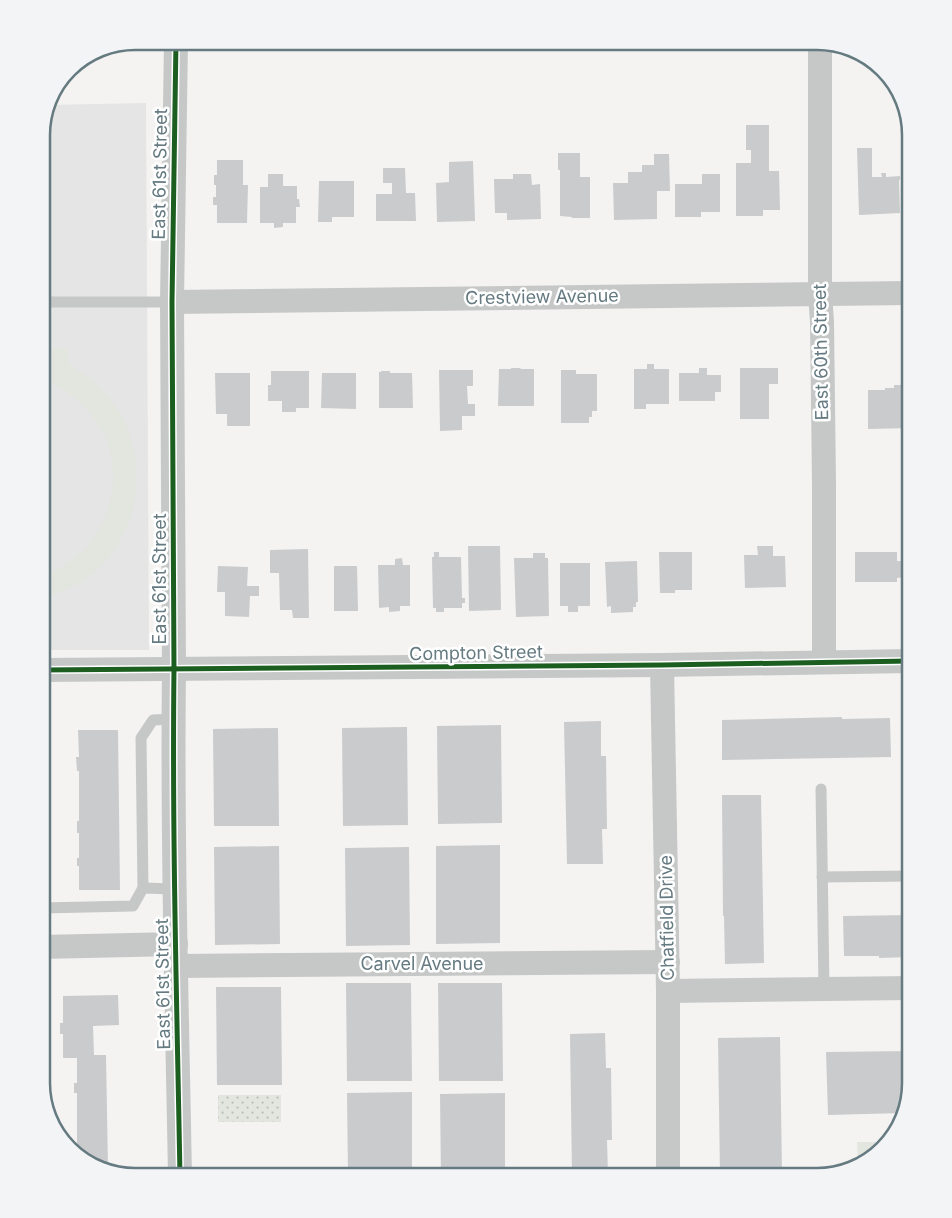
<svg xmlns="http://www.w3.org/2000/svg" width="952" height="1218" font-family="Inter,sans-serif">
<defs>
<pattern id="park-dots" width="8" height="8" patternUnits="userSpaceOnUse" patternTransform="scale(1.25)"><rect width="8" height="8" fill="#e3e5df"/><path d="M2 2h.1M6 6h.1" fill="none" stroke="#bcbfba" stroke-width="1.8" stroke-linecap="round"/></pattern>
</defs>
<rect width="100%" height="100%" fill="#f4f3f2"/>
<polygon fill="#e4e5e4" points="146,103 149,650 41,650 41,129 48,105"/>
<g fill="#e3e5df">
<path d="M41,348H68V363H66C82,372 96,382 108,396C119,409 128,426 132,443C151,513 111,581 41,599V575C95,561 123,503 110,451C108,443 105,434 100,426C95,418 88,410 80,403C69,392 57,384 41,380Z"/>
<polygon points="857,1142 887,1142 869,1161 858,1164"/>
</g>
<rect fill="url(#park-dots)" x="218" y="1095" width="63" height="27"/>
<g fill="#cacbcc">
<polygon points="746,125 769,125 769,171 779,171 780,210 763,210 763,216 736,216 736,163 751,163 751,150 746,150"/>
<polygon points="857,148 872,148 872,177 882,177 881,173 886,173 886,177 900,176 900,180 899,180 900,213 859,215"/>
<polygon points="558,153 580,153 580,177 590,177 590,218 572,218 572,217 560,216 560,170 558,170"/>
<polygon points="654,154 669,154 670,191 657,191 657,219 614,220 613,183 628,183 628,172 642,172 642,165 654,165"/>
<polygon points="217,160 243,160 243,185 248,185 247,223 217,223 217,205 213,205 213,197 216,197 216,185 214,185 214,175 217,175"/>
<polygon points="473,161 475,221 437,222 436,183 449,182 449,162"/>
<polygon points="383,168 405,168 406,193 415,193 416,221 376,221 376,194 392,194 392,183 383,183"/>
<polygon points="268,174 283,174 283,186 297,186 297,199 299,199 300,207 296,207 296,223 283,223 283,227 274,228 274,223 260,223 260,187 268,187"/>
<polygon points="513,174 531,174 532,185 540,184 541,219 507,220 507,213 495,213 494,179 513,179"/>
<polygon points="702,174 720,174 720,212 701,212 701,217 675,217 675,184 702,184"/>
<polygon points="319,181 354,181 354,217 332,217 332,222 318,222"/>
<polygon points="647,364 654,364 654,369 669,369 669,404 646,404 646,409 634,409 634,369 647,369"/>
<polygon points="511,368 521,368 520,369 534,369 534,406 498,406 499,369 511,369"/>
<polygon points="699,368 707,368 707,375 721,375 721,392 715,392 715,401 679,401 679,373 699,373"/>
<polygon points="740,368 778,368 778,384 769,384 769,419 740,419"/>
<polygon points="439,370 473,370 473,386 467,386 468,404 475,404 475,416 462,416 462,430 440,431"/>
<polygon points="561,370 576,370 576,374 597,374 597,411 592,411 592,417 589,417 589,423 561,423"/>
<polygon points="271,371 309,371 309,408 296,408 296,412 282,412 282,401 268,401 268,385 271,385"/>
<polygon points="381,371 390,371 390,373 412,373 413,408 379,408 379,372 381,372"/>
<polygon points="215,373 250,373 250,426 227,426 227,414 216,414"/>
<polygon points="322,373 356,373 356,409 321,408"/>
<polygon points="894,385 911,385 911,428 868,429 868,390 885,390 885,388 894,388"/>
<polygon points="468,546 500,546 501,610 469,611"/>
<polygon points="757,546 773,546 773,556 785,556 786,587 745,588 744,555 758,555"/>
<polygon points="308,549 309,618 293,618 292,610 280,610 279,573 270,573 270,550"/>
<polygon points="434,552 439,552 439,557 461,557 462,598 465,598 465,603 462,603 462,608 444,608 444,612 436,612 436,608 433,608 432,557 434,557"/>
<polygon points="659,552 692,552 692,590 675,590 675,593 660,593"/>
<polygon points="855,552 897,552 897,561 905,561 905,577 897,578 897,582 855,582"/>
<polygon points="533,553 545,553 545,558 548,558 549,616 516,617 514,558 533,558"/>
<polygon points="402,558 403,565 410,565 410,606 400,606 400,611 389,612 389,607 379,608 378,565 395,565 395,559"/>
<polygon points="637,561 638,602 636,602 636,607 633,607 633,612 611,613 611,606 607,607 605,562"/>
<polygon points="560,563 590,563 590,606 578,606 578,612 568,612 568,606 560,606"/>
<polygon points="218,566 248,567 247,586 259,586 259,596 250,596 249,617 225,616 225,592 217,592"/>
<polygon points="334,566 357,566 358,611 334,611"/>
<polygon points="842,717 842,719 890,718 891,757 722,760 722,720"/>
<polygon points="601,721 601,756 606,756 607,829 602,829 603,864 567,864 564,722"/>
<polygon points="501,725 502,823 438,824 437,726"/>
<polygon points="407,727 408,825 343,826 342,728"/>
<polygon points="278,728 279,826 214,826 213,729"/>
<polygon points="78,730 118,730 120,890 79,890 79,866 77,866 77,858 79,858 79,833 77,833 77,821 79,821 79,771 77,771 76,757 79,757"/>
<polygon points="722,795 761,795 764,963 725,964 724,916 723,916"/>
<polygon points="500,845 500,943 436,944 436,846"/>
<polygon points="279,846 280,944 215,945 214,847"/>
<polygon points="409,847 410,945 346,946 345,848"/>
<polygon points="911,915 911,957 879,958 879,956 844,956 843,916"/>
<polygon points="346,983 411,983 412,1081 347,1081"/>
<polygon points="438,983 502,983 503,1081 439,1081"/>
<polygon points="216,987 281,987 282,1085 217,1085"/>
<polygon points="118,995 119,1025 93,1026 94,1055 106,1055 108,1170 88,1164 70,1147 77,1147 77,1093 74,1093 74,1083 77,1083 77,1058 63,1058 63,1034 60,1034 60,1023 63,1023 63,996"/>
<polygon points="605,1033 606,1068 611,1068 612,1140 607,1140 608,1175 572,1176 570,1034"/>
<polygon points="780,1037 782,1175 720,1175 718,1038"/>
<polygon points="911,1051 911,1083 903,1113 828,1115 826,1052"/>
<polygon points="412,1092 412,1177 348,1177 347,1093"/>
<polygon points="505,1093 505,1177 441,1177 440,1094"/>
<rect x="523" y="1171" width="25" height="6"/>
<polygon points="321,1172 321,1177 296,1177 295,1173"/>
</g>
<g fill="none" stroke-linecap="round" stroke-linejoin="round">
<g stroke="#c6c8c8" stroke-width="11">
<polyline points="41,302 172,302"/>
<polyline points="821,789 824,989"/>
<polyline points="822,877 911,876"/>
<polyline points="143,888 141,738 153,720 174,719"/>
<polyline points="41,908 133,906 143,888 174,889"/>
</g>
<g stroke="#c6c8c8" stroke-width="24">
<path d="M176,41L172,302L174,669C172,839 177,1008 180,1177"/>
<polyline points="820,41 820,294 822,322 824,483 824,662"/>
<polyline points="172,302 911,293"/>
<polyline points="662,665 668,991 668,1172"/>
<polyline points="41,670 662,665 911,661"/>
<polyline points="41,947 176,944"/>
<polyline points="176,966 668,962"/>
<polyline points="668,991 911,988"/>
</g>
<defs>
<g id="cycleway">
<path d="M176,41L172,302L174,669C172,839 177,1008 180,1177"/>
<polyline points="41,670 662,665 911,661"/>
</g>
</defs>
<use href="#cycleway" stroke="#fff" stroke-width="8"/>
<use href="#cycleway" stroke="#1b5e20" stroke-width="5"/>
</g>
<g text-anchor="middle" stroke-width="5" stroke-linejoin="round" paint-order="stroke">
<g font-size="18" fill="#657a81" stroke="#fff">
<text transform="translate(160 174) rotate(-89)" y="6">East 61st Street</text>
<text transform="translate(542 297) rotate(-1)" y="6">Crestview Avenue</text>
<text transform="translate(821 352) rotate(-91)" y="6">East 60th Street</text>
<text transform="translate(160 579) rotate(-90)" y="6">East 61st Street</text>
<text transform="translate(476 653) rotate(-1)" y="6">Compton Street</text>
<text transform="translate(667 918) rotate(-91)" y="6">Chatfield Drive</text>
<text x="422" y="970">Carvel Avenue</text>
<text transform="translate(163 984) rotate(-91)" y="6">East 61st Street</text>
</g>
</g>
<path d="M0 0H952V1218H0ZM135 50H817A85 85 0 0 1 902 135V1083A85 85 0 0 1 817 1168H135A85 85 0 0 1 50 1083V135A85 85 0 0 1 135 50Z" fill="#f3f4f5" fill-rule="evenodd"/>
<path fill="none" stroke="#657a81" stroke-width="2.5" d="M135 50H817A85 85 0 0 1 902 135V1083A85 85 0 0 1 817 1168H135A85 85 0 0 1 50 1083V135A85 85 0 0 1 135 50Z"/>
</svg>
